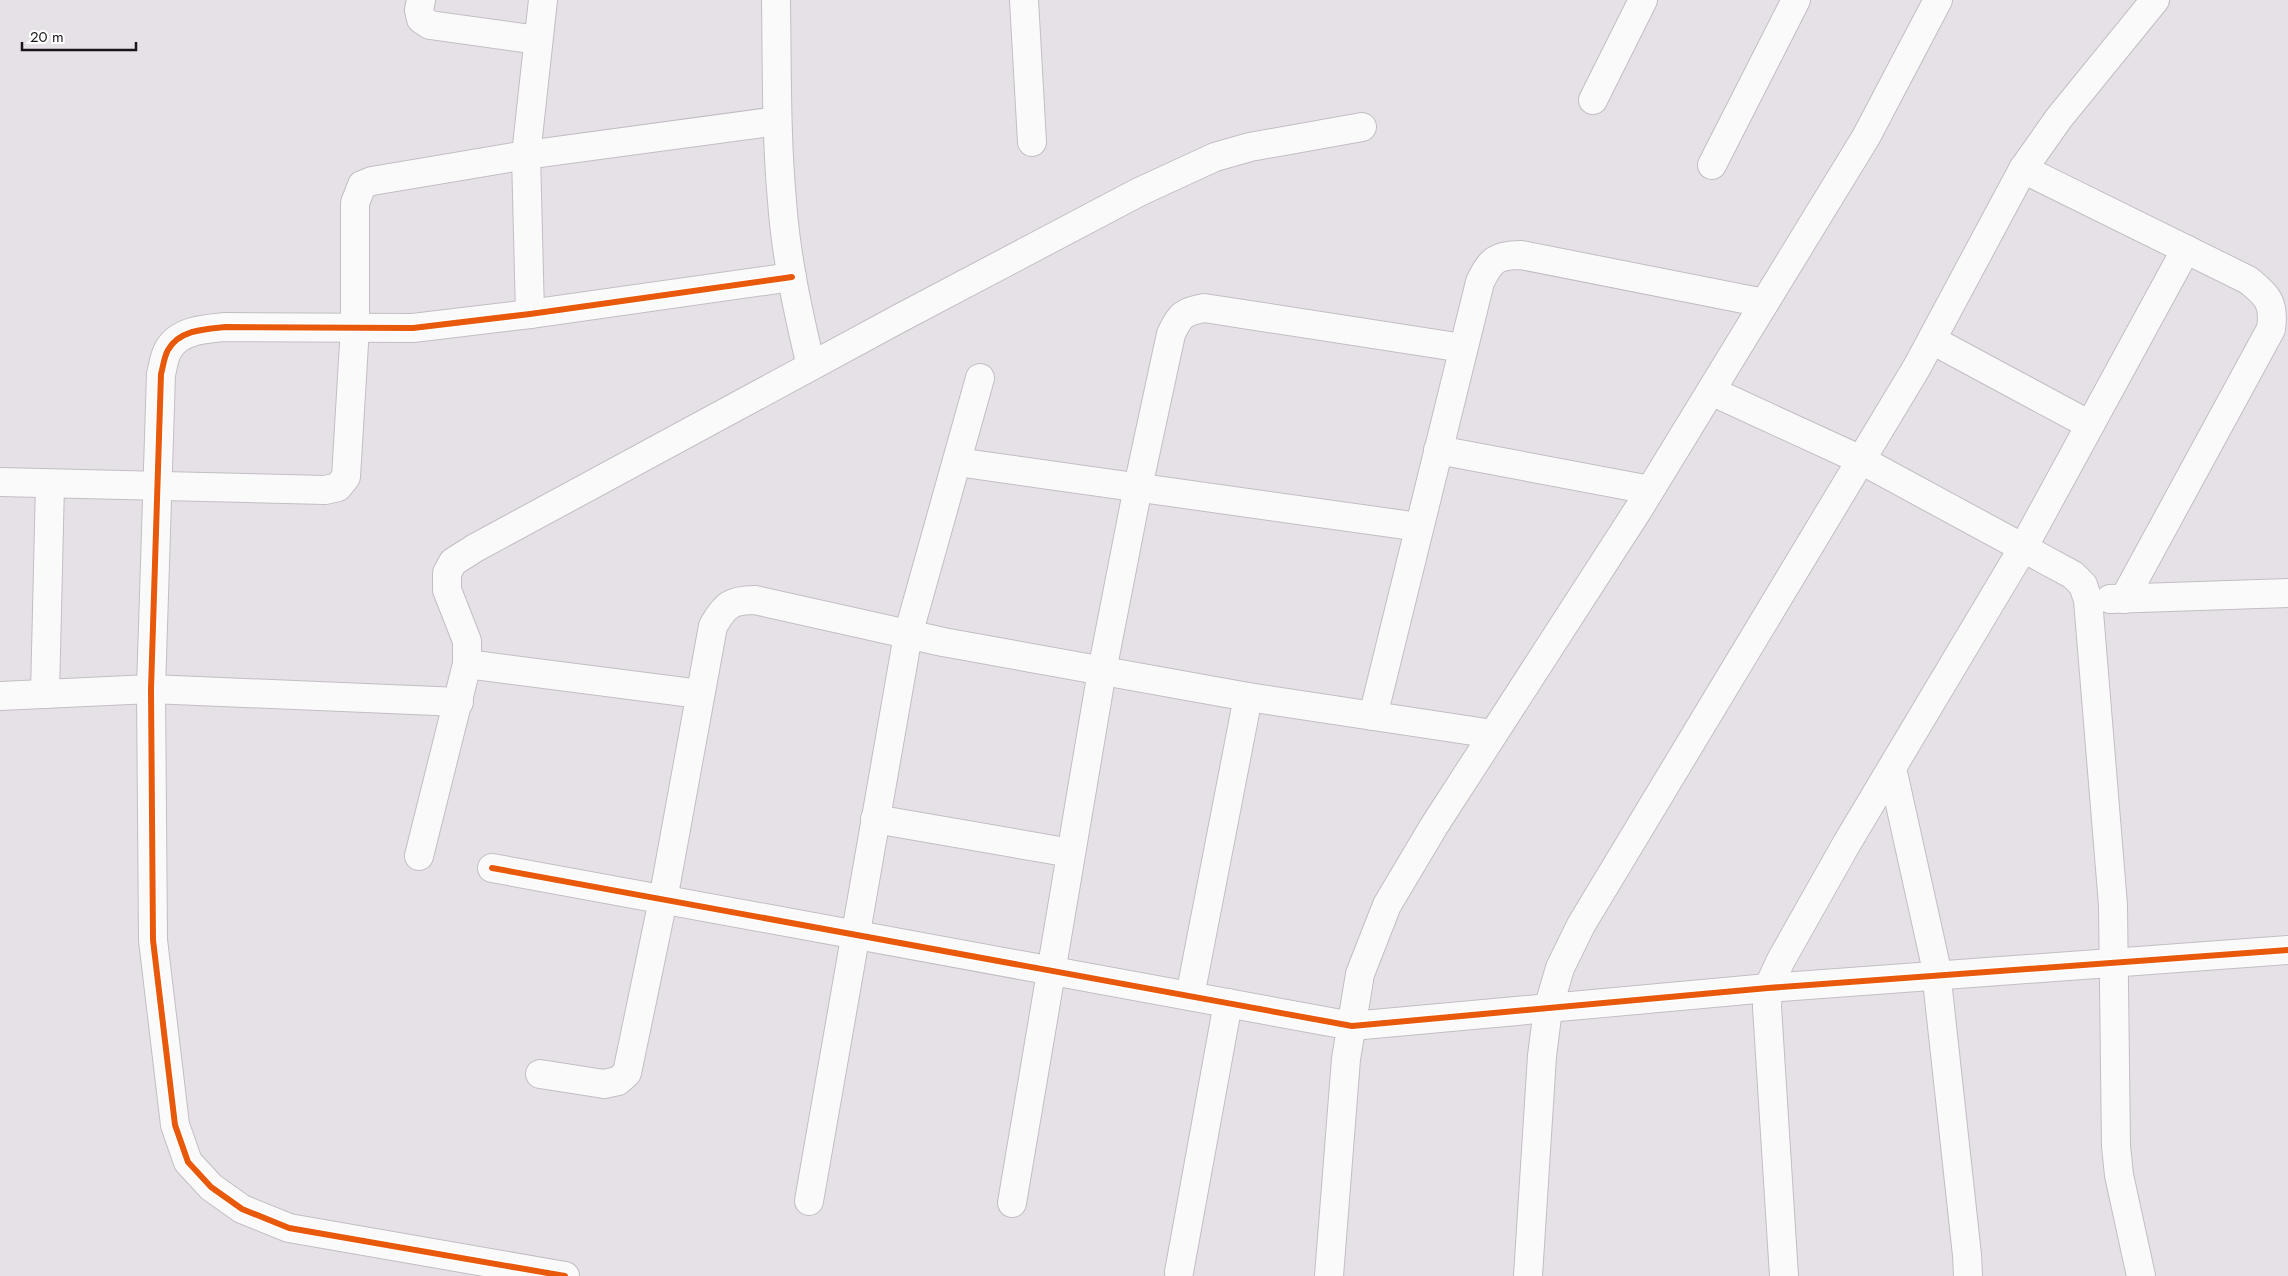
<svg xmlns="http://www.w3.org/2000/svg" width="2288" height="1276" font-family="Jost,sans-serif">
<rect width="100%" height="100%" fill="#e6e1e7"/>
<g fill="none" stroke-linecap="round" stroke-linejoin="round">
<defs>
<g id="minor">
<polyline points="421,0 419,10 421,19 430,25 538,40"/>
<path d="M776,0C777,67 776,135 782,201C786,257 798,312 811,366"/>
<polyline points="1024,0 1032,142"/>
<polyline points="1593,100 1643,0"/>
<polyline points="1712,165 1796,0"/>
<path d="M2023,169L2248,280C2267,295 2275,303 2271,329L2124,599"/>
<polyline points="530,314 526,155 543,0"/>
<polyline points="1932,340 2090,425"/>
<polyline points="1711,391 1861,460 2073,575 2083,585 2088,600 2113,905 2116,1146 2119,1175 2141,1276"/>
<polyline points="1438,450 1650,490"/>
<polyline points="957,462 1419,527"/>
<polyline points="0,482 325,490 338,487 346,477 355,327 355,203 362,185 372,181 526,155 777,121"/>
<polyline points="2110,599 2288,593"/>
<polyline points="467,664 700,694"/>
<polyline points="45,694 50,484"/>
<polyline points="0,696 151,689 459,702"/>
<path d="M1373,716L1480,282C1491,260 1496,255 1521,255L1764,303"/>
<polyline points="1892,768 1935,962 1967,1255 1968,1276"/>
<polyline points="875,819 1071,853"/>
<polyline points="419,856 467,664 467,641 447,590 447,573 453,562 475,548 902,317 1139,192 1215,157 1250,147 1362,127"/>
<polyline points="492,868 1352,1026 1768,988 2288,950"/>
<polyline points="1190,996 1248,697"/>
<path d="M540,1074L604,1084L618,1081L627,1073L663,900L713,626C725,605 731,600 755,600L943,642L1248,697L1493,734"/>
<polyline points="809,1201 908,635 980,378"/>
<path d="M1012,1203L1102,671L1138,487L1171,334C1180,315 1183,312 1204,308L1463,348"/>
<polyline points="1179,1272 1228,1003"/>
<path d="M565,1276L289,1228L242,1209L211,1187L188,1162L175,1125L153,940L151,689L161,374C163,367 164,357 168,350C179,330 205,329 225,327L413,328L530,314L792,277"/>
<polyline points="1329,1276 1346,1059 1360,974 1387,905 1434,826 1638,510 1866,137 1938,0"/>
<polyline points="1528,1276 1542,1056 1548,1009 1560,968 1581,925 1917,367 2023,169 2059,118 2155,0"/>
<polyline points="1784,1276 1767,1007 1768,988 1781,960 1847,843 2023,548 2186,249"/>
</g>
</defs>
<use href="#minor" stroke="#c2bec3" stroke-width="30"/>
<use href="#minor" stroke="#fbfafb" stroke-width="28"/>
<defs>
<g id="cycleway">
<polyline points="492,868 1352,1026 1768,988 2288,950"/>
<path d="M565,1276L289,1228L242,1209L211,1187L188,1162L175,1125L153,940L151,689L161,374C163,367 164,357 168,350C179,330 205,329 225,327L413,328L530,314L792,277"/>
</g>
</defs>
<use href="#cycleway" stroke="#fff" stroke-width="9"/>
<use href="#cycleway" stroke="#e8590c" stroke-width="6"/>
</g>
<path d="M22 42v8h114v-8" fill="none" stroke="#19161a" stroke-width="2.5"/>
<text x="30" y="42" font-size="15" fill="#19161a" stroke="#ffffff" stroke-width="4" paint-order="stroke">20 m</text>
</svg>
